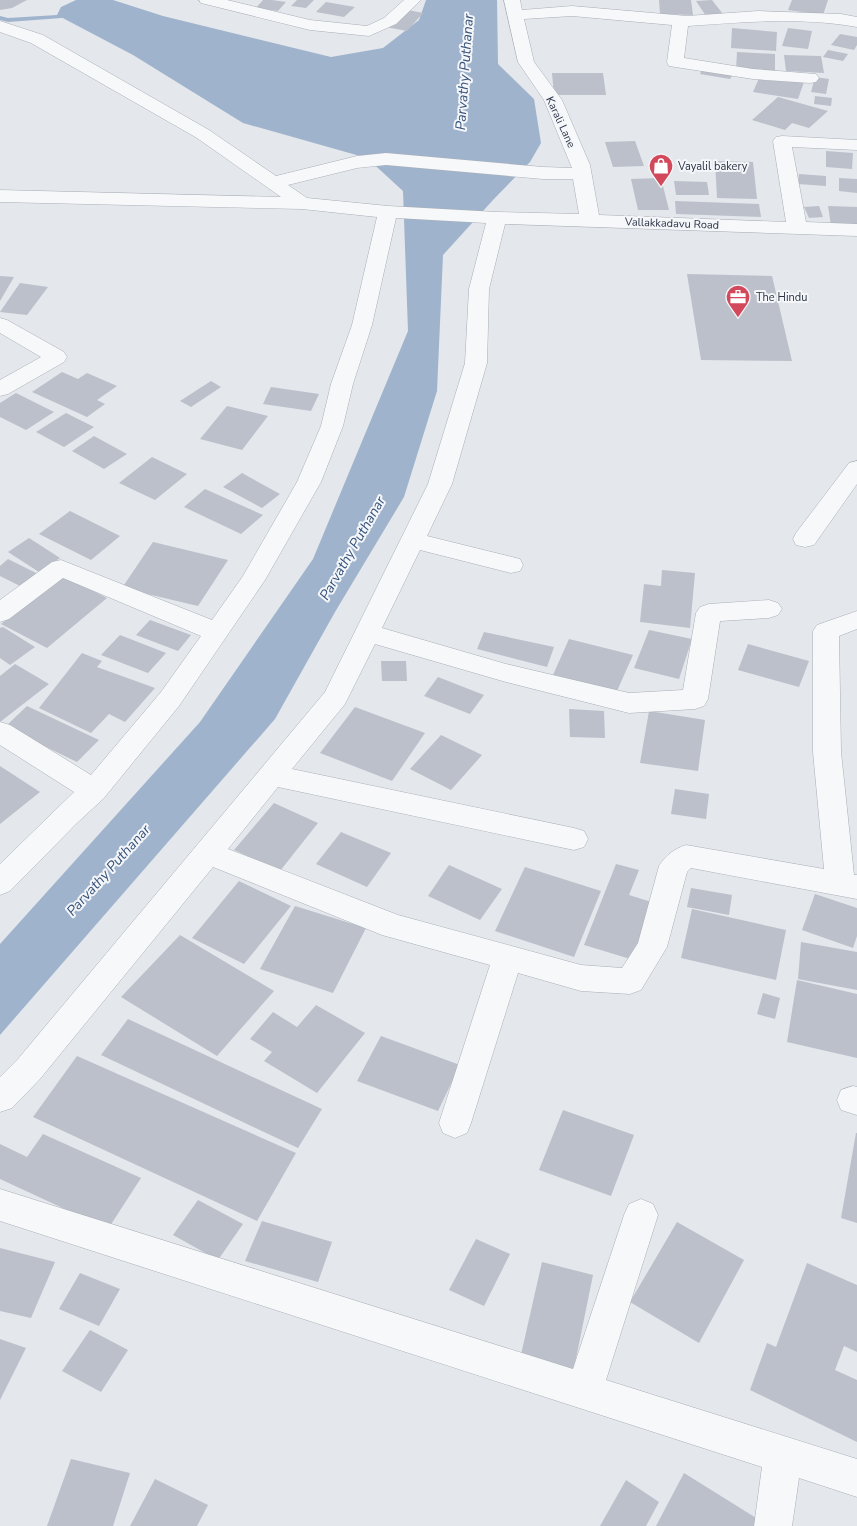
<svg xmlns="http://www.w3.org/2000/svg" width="857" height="1526" font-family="'Nunito Sans',sans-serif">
<rect width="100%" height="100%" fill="#e4e7ec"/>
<polygon fill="#9fb4cc" points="76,0 113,0 163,16 331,57 383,48 419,20 426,0 497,0 498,64 534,99 541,143 530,162 493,200 443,255 437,391 404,497 335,612 275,719 0,1035 0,944 200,722 313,559 408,331 403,191 367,158 243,123 133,55 57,15 61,7"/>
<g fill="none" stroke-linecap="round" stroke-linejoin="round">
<polygon fill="#9fb4cc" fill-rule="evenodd" points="73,14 76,16 75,17 8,22 0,20 0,16 8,18"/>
</g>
<g fill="#bbc0ca">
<polygon points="0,0 27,0 12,8 0,10"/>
<polygon points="263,0 272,0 286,2 278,11 256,8"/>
<polygon points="297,0 314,0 306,8 291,6"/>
<polygon points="659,0 691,0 693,15 660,14"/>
<polygon points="712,0 723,14 706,16 696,1"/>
<polygon points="792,0 828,0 823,15 788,10"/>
<polygon points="326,2 355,7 344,17 316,12"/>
<polygon points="403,9 423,13 407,31 386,27"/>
<polygon points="732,28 777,32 776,51 731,48"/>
<polygon points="788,28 812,31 808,49 782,46"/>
<polygon points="840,34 857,37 857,45 854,50 831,45"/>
<polygon points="828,50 848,54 843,61 823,57"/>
<polygon points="737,52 775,54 775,73 736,70"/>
<polygon points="784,55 821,56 824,73 786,71"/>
<polygon points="703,67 734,73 730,79 700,74"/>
<polygon points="552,73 603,73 606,95 554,95"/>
<polygon points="760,76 804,82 798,99 753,92"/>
<polygon points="815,77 829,79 826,94 811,92"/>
<polygon points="815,96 832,98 831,106 814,104"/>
<polygon points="778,97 828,111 809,128 792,123 785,130 752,120"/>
<polygon points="635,141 644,166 613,167 605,142"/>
<polygon points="826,151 853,153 852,169 826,167"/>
<polygon points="715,161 753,162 757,199 717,198"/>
<polygon points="799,174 826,176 826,186 798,184"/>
<polygon points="661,178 669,210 638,210 631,179"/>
<polygon points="839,178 857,179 857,193 839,191"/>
<polygon points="674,181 707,182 709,195 676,195"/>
<polygon points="675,201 759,204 761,217 676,214"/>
<polygon points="819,206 823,217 809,218 804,207"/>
<polygon points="828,206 857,207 857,227 831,225"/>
<polygon points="687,274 772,276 792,361 701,360"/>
<polygon points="0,276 14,277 0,301"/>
<polygon points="20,283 48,287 27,315 0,312"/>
<polygon points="62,372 78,379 87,373 117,386 97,400 105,404 87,417 32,392"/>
<polygon points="211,381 221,387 191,407 180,401"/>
<polygon points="271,387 319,394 311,411 263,404"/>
<polygon points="16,393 54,412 26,430 0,417 0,403"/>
<polygon points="227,406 268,416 242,450 200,439"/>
<polygon points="66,413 94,427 64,447 36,432"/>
<polygon points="94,436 127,454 104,469 72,451"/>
<polygon points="152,457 187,474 155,500 119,483"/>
<polygon points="242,473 280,494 262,508 223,487"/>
<polygon points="205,489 263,515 241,534 184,507"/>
<polygon points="70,511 120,536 91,560 39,534"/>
<polygon points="29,538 60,558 39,572 8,552"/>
<polygon points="153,542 228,560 198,606 122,588"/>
<polygon points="8,559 40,575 24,588 0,576 0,566"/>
<polygon points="662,570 695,573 690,628 640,622 644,584 661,586"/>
<polygon points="62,575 107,598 47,648 1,624"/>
<polygon points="150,620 191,635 178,651 136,635"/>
<polygon points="3,627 35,647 10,665 0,658 0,628"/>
<polygon points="649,630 692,639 679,679 634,668"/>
<polygon points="484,632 554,647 547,667 477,649"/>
<polygon points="120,635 166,653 148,673 101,655"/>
<polygon points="569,639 633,655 617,691 553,675"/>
<polygon points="748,644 809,661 799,687 738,670"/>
<polygon points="82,653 102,661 97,667 155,688 125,722 109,714 91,733 39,708"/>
<polygon points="381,661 406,661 407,681 382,681"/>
<polygon points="15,664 49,684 0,722 0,676"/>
<polygon points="438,677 484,695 470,714 424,696"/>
<polygon points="27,706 99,740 77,762 5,727"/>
<polygon points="355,707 425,733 392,781 320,753"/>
<polygon points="569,709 604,711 605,738 570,737"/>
<polygon points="649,711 705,720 698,771 640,763"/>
<polygon points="441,735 482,755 451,790 410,769"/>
<polygon points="0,766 40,792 0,824"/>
<polygon points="675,789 709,794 706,819 671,814"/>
<polygon points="274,803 318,823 280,871 234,850"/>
<polygon points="341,832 391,853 367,887 316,864"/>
<polygon points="616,864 639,870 629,895 658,904 637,961 584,945"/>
<polygon points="449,865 502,889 480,920 428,896"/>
<polygon points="525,867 601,891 574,957 495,931"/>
<polygon points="239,881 291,906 244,964 192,938"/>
<polygon points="691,888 732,895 729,915 687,907"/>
<polygon points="815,894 857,908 857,936 853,948 802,930"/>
<polygon points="295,906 366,928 333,993 260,969"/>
<polygon points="692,909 786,930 776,980 681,958"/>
<polygon points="180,935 274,991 217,1056 121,997"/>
<polygon points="801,942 857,952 857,990 798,979"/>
<polygon points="797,980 857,994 857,1058 787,1042"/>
<polygon points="763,993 780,998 775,1019 757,1014"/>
<polygon points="316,1005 365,1033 317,1093 264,1061 272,1052 250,1039 273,1012 297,1027"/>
<polygon points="128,1019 322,1109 298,1148 101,1055"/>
<polygon points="381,1036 460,1065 438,1111 357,1081"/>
<polygon points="77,1056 296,1153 257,1221 33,1117"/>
<polygon points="563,1110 634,1135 611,1196 539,1170"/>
<polygon points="856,1133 857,1133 857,1223 841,1218"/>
<polygon points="43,1134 141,1178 108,1229 0,1179 0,1144 27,1157"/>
<polygon points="198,1200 243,1224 218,1260 173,1235"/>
<polygon points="262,1221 332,1242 318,1282 245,1261"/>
<polygon points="677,1222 744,1260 699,1343 630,1302"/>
<polygon points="476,1239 510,1254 484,1306 449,1290"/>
<polygon points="0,1248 55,1262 31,1318 0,1311"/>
<polygon points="542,1262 593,1275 573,1373 520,1359"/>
<polygon points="807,1263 857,1285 857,1352 844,1346 835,1370 857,1380 857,1442 750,1390 767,1343 776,1347"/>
<polygon points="80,1273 120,1289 99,1326 59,1309"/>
<polygon points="90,1330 128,1350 101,1392 62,1371"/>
<polygon points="0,1339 26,1348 0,1400"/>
<polygon points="71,1459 130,1473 113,1526 47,1526"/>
<polygon points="684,1473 761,1521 758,1526 656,1526"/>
<polygon points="155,1479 208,1505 197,1526 130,1526"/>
<polygon points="626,1480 659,1502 646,1526 600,1526"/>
</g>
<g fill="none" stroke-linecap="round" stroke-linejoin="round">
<defs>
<g id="minor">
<polygon points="199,0 227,0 310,20 367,26 384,18 404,0 421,0 396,24 369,36 310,30 201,3"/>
<path d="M504,0H520L522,10L572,6L687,16L758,11L841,14L857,17V27C802,17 744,22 688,26L684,58L753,69L816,74L819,78L816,82L810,83L753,79L669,66L667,62L672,25L572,16L524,19L534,62L562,100L590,165L599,215L786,222L773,141L776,137L782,136L857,140V150L792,147L806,222L857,224V236L505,224L489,289L487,363L452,484L427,536L520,559L523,565L520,571L511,573L420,550L382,628L506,664L629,693L683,690L696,613L700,607L709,604L769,600L778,603L782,609L778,615L769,618L720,621L708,699L704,706L695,709L629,713L506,682L375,644L345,704L292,769L574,828L584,831L588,839L584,847L574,850L278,787L228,849L398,915L581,965L622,968L638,943L659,866C666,855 674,849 686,845L824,869L813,752V631L817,625L857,611V629L839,636L841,752L854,875H857V899L691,868L687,872L667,947L641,990L630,994L581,991L518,973L471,1123L467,1133L455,1138L443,1133L439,1123L490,965L382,935L213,867L40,1079L12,1108L0,1112V1077L18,1059L325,692L428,484L465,363L469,289L486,223L396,218L372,325L353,384L343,426L321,482L265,580L179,706L104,798L77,823L10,891L0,895V864L74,792L0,745V722L10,725L91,775L161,692L201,636L63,578L9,619L0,622V600L52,562L61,560L212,620L243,576L297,482L321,426L331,384L352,325L377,217L302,209L0,202V190L281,197L197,138L31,43L0,32V21L43,35L209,130L276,176L357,156L386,153L543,167L572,168L544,100L518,62ZM386,165L543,179H573L579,214L497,212L388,206L307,198L288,185L357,168Z"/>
<polygon points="0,318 7,320 64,352 67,357 64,362 8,394 0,396 0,380 41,357 0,333"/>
<polygon points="857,461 857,484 814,545 805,547 796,545 793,539 796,533 849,463"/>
<polygon points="853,1086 857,1087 857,1115 841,1110 837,1100 841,1090"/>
<polygon points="0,1189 573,1369 624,1215 629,1204 641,1199 653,1204 658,1215 606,1380 857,1459 857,1497 799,1478 792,1526 754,1526 762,1467 0,1221"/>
</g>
</defs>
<use href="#minor" stroke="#a9aeb7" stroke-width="1"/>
<use href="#minor" fill="#f7f8fa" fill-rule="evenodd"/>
</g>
<defs>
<symbol id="shop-pin" viewBox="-11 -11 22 30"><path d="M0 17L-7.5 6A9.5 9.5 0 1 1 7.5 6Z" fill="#d1495b" stroke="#f4f6f9"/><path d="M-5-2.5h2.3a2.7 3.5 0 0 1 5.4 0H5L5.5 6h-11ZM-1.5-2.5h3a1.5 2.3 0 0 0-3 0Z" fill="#fff"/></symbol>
<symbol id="office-pin" viewBox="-11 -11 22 30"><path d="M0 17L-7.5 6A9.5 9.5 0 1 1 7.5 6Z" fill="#d1495b" stroke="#f4f6f9"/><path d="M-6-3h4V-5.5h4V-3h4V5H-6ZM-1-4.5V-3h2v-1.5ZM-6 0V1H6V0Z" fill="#fff"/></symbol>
</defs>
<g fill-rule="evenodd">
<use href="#shop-pin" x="647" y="152" width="28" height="38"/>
<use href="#office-pin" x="724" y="283" width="28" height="38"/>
</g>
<g text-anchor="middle" stroke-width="4" stroke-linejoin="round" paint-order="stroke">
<g font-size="11" fill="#2b3445" stroke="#f4f6f9">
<text transform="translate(561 122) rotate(65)" y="4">Karali Lane</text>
<text transform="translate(672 223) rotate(2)" y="4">Vallakkadavu Road</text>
</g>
<g font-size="11" fill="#2b3445" stroke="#f4f6f9" text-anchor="start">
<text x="678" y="170">Vayalil bakery</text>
<text x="756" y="301">The Hindu</text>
</g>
<g font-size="14" font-style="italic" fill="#34527a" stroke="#f4f6f9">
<text transform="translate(464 72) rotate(-86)" y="5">Parvathy Puthanar</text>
<text transform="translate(352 548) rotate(-60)" y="5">Parvathy Puthanar</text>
<text transform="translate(108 870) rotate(-48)" y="5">Parvathy Puthanar</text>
</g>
</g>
</svg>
